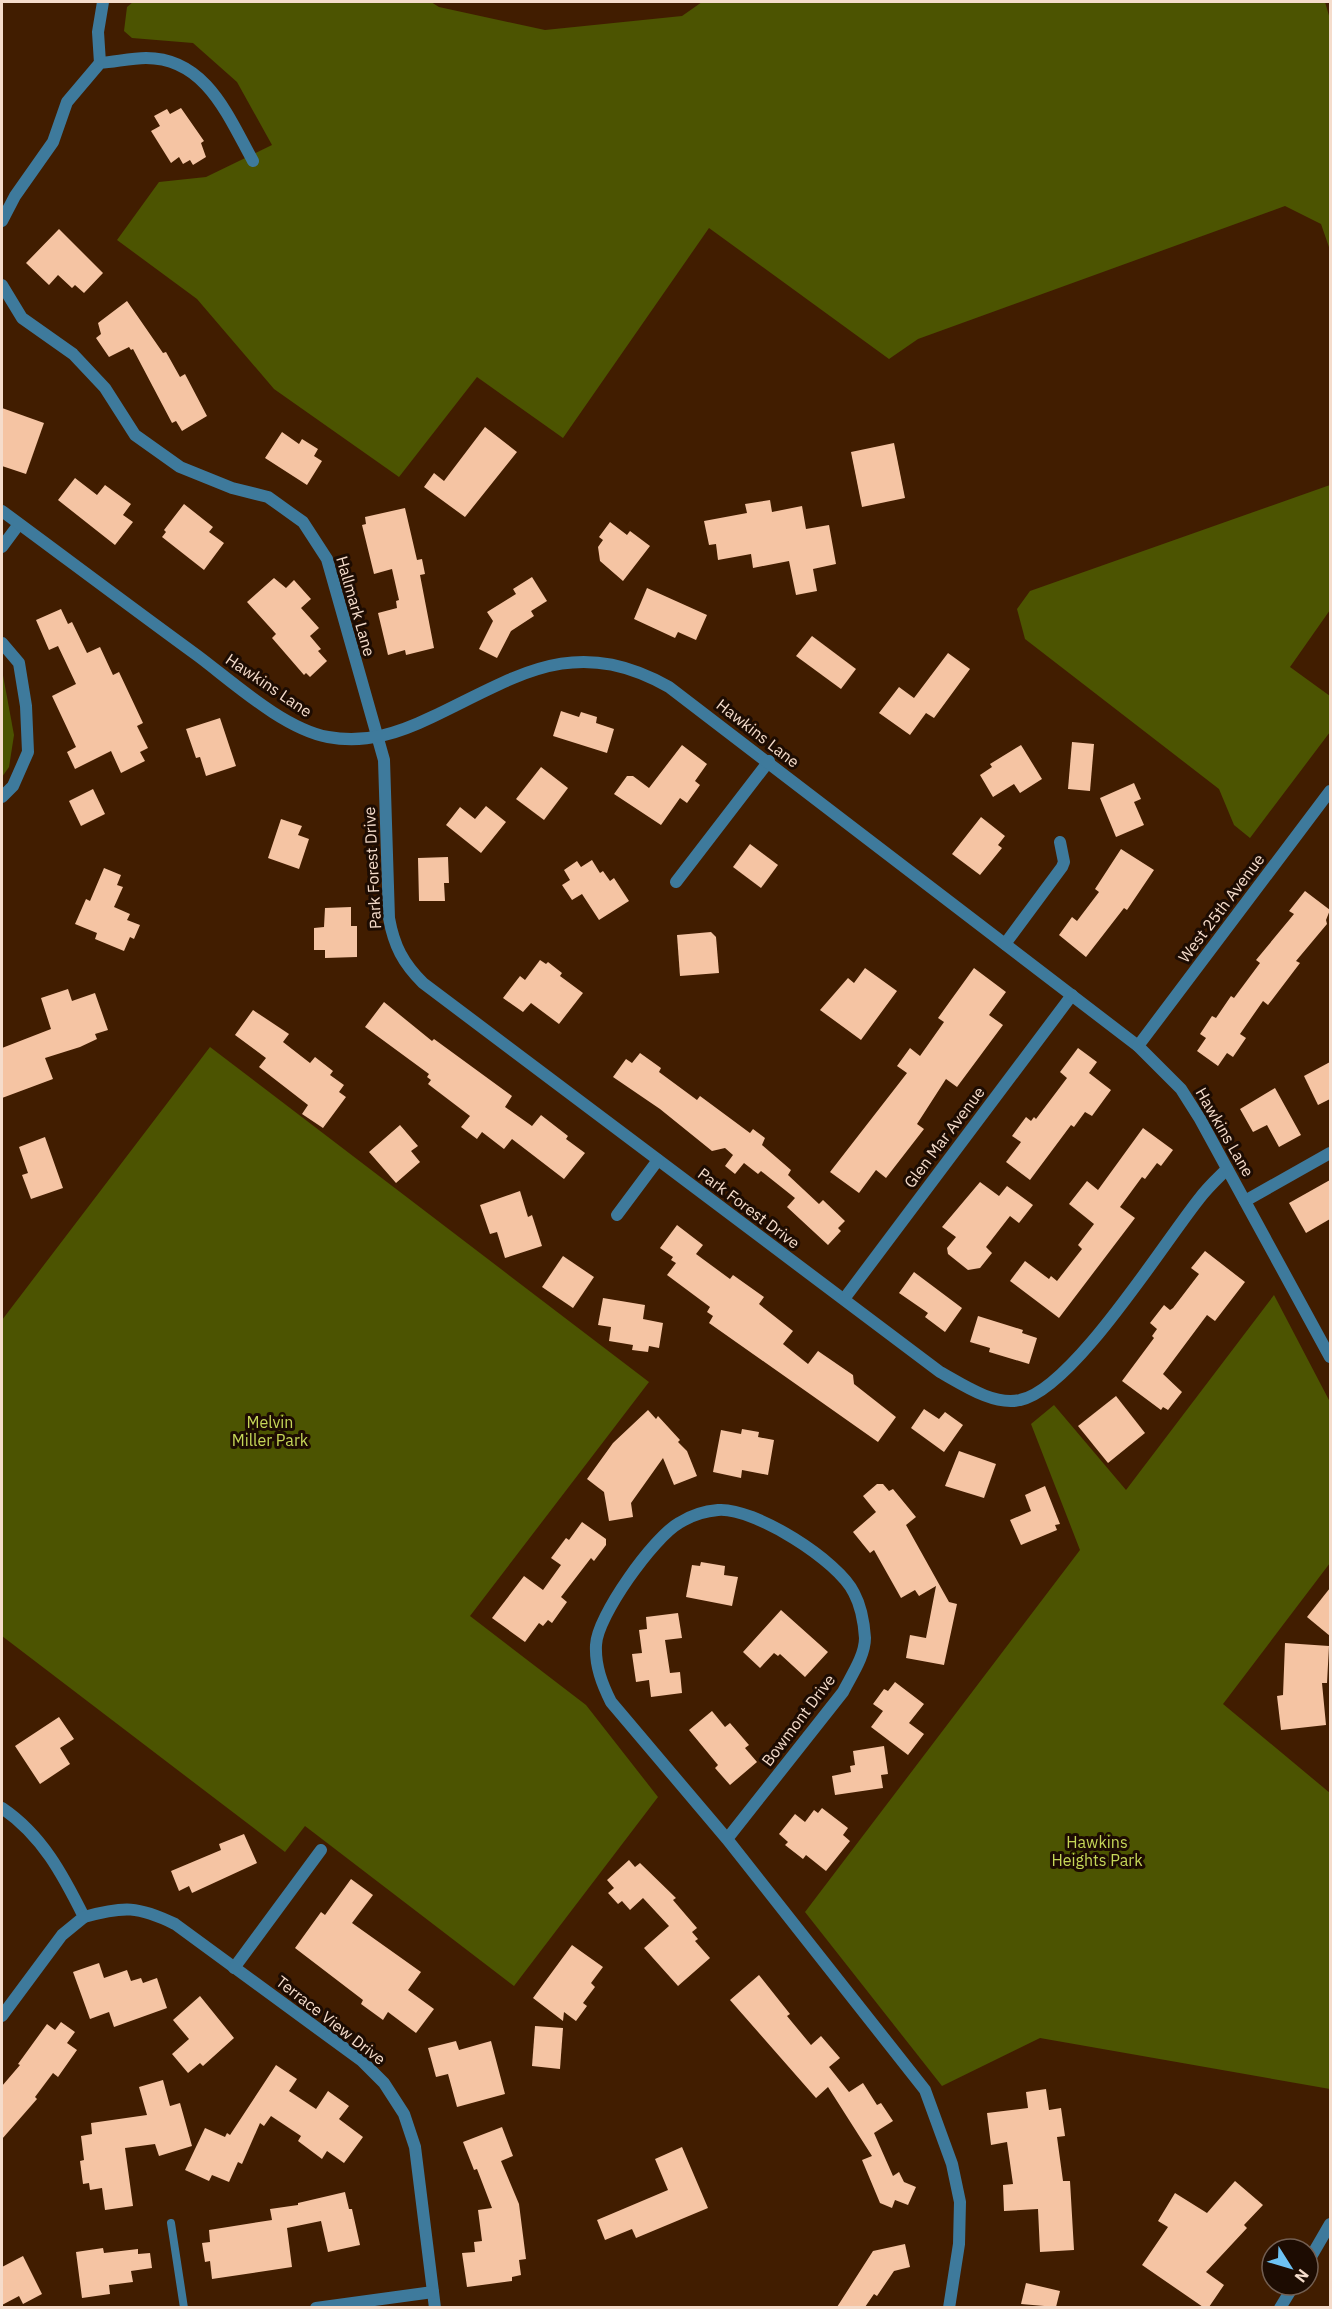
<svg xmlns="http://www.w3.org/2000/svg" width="1332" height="2309" font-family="'IBM Plex Sans',sans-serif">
<rect width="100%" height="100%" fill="#411d00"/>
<g fill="#4c5401">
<polygon points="133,2 431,2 439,7 545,30 682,16 702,2 1325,2 1330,19 1330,250 1321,224 1285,206 918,339 889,359 709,228 563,438 477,377 399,477 274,389 197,299 117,240 159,182 206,177 272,145 237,82 193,43 132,38 124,31 127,7"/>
<polygon points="1330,485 1330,610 1290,667 1330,696 1330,732 1250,838 1234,825 1219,789 1025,639 1017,609 1030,591"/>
<polygon points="2,670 14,735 9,767 2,777"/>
<polygon points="210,1047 649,1382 470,1616 586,1705 658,1797 514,1986 305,1826 285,1852 2,1636 2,1320"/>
<polygon points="1274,1295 1330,1402 1330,1563 1223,1704 1330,1793 1330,2089 1040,2038 942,2086 805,1912 1080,1550 1031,1424 1054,1405 1126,1490"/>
</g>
<g fill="#f5c4a3">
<polygon points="181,108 204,141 201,143 206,157 193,165 190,160 183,164 179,157 171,163 151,131 160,126 154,116 167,109 170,114"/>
<polygon points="59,229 103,273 84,293 75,285 72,288 58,275 49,285 26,263"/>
<polygon points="127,301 163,353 166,352 180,377 185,374 207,416 182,431 176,421 172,423 133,349 131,350 129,347 109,357 96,338 101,334 98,323"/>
<polygon points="2,408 44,423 26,474 2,466"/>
<polygon points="485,427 517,452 465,517 424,487 434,473 444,481"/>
<polygon points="282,432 299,444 302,439 318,449 314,456 322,461 307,485 265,458"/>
<polygon points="894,443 905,498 862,507 851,452"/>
<polygon points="75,478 97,495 105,485 131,504 123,515 133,522 115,545 58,500"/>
<polygon points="770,500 772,512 802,506 806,529 829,525 836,564 813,569 817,591 796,595 789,561 753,568 751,554 718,560 716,544 709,545 704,521 747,513 745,504"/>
<polygon points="184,504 213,527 209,532 224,543 204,570 162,537 166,532 164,530"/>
<polygon points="405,508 417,560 422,559 425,574 420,575 434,648 406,655 405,650 388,655 378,613 397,608 396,601 399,600 392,569 374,574 362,525 366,524 365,517"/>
<polygon points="610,522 627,535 630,531 650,546 623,581 600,561 598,547 603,540 599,537"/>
<polygon points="532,577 547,601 531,611 534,616 511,631 497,658 479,649 493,621 487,612 516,594 513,589"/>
<polygon points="274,578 286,588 294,580 311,599 301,608 319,628 310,636 321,649 318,651 327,661 310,677 306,673 304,675 272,638 276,634 247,602"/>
<polygon points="647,588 707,615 696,640 678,632 675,638 634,619"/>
<polygon points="61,609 68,624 72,622 87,653 100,647 113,675 119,672 143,723 137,726 148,748 140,752 145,761 121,773 111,751 75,769 67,752 76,747 52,696 76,684 58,646 49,650 36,620"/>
<polygon points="812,636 856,669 841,689 796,656"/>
<polygon points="948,653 970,669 934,718 926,713 910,735 879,713 899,687 914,698"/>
<polygon points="561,711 579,717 581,712 597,717 596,723 614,729 607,753 553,736"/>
<polygon points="220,718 236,766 206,776 200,757 196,758 186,729"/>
<polygon points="1072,742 1094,744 1090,791 1068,789"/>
<polygon points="682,745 707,764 695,781 700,785 687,803 680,798 661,825 614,794 627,776 633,776 649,788"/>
<polygon points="1021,745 1042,779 1020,793 1014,784 993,797 980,775 992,767 990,764"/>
<polygon points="541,767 568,788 544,820 516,799"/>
<polygon points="1134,783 1141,799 1134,802 1144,825 1116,837 1100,798"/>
<polygon points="93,789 105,814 81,826 69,801"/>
<polygon points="486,806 506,822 481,853 446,825 460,807 475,819"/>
<polygon points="981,817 1005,836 998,845 1002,848 980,875 952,854"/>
<polygon points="281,819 302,826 298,835 309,839 299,869 268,858"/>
<polygon points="750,844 778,865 761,888 733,867"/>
<polygon points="1121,849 1154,870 1127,910 1124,908 1086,957 1059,935 1072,917 1077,921 1099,892 1095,889"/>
<polygon points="448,857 449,883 444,883 445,901 419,901 418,858"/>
<polygon points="592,860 600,873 603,871 610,881 614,878 629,901 599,920 582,894 572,900 562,885 570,880 564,870 577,861 581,867"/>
<polygon points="104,868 121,875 117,885 123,887 114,907 130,914 127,920 140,925 134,939 130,937 124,951 95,939 97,933 75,924 86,899 90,901"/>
<polygon points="1305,891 1330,910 1326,920 1327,924 1296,961 1300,963 1268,1005 1263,1001 1240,1034 1246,1038 1233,1057 1227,1053 1218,1066 1197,1051 1206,1038 1200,1034 1212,1016 1216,1018 1231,996 1234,998 1260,963 1256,960 1294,914 1289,911"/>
<polygon points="351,907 351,926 357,926 357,957 325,958 325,950 314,950 314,928 324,927 325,908"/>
<polygon points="711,932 716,937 719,973 680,976 677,935"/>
<polygon points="540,960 546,964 548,962 562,973 560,976 583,993 559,1024 531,1003 523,1012 503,998 520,976 525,980"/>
<polygon points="865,968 897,991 861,1040 820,1010 848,978 854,983"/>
<polygon points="974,968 1006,992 989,1015 1003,1025 957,1087 946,1079 917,1124 924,1129 886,1178 876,1170 859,1193 830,1172 907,1073 897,1066 910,1048 920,1056 944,1022 938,1018"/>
<polygon points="68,989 72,1001 95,993 108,1030 95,1034 97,1039 80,1047 45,1058 53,1079 2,1098 2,1048 51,1029 41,998"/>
<polygon points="384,1002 432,1041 434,1039 512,1096 505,1107 532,1126 541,1115 568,1136 566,1139 585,1153 564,1179 512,1139 504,1149 482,1132 477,1139 461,1127 470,1116 428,1084 431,1080 427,1077 429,1074 365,1027"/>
<polygon points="253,1010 289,1034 283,1042 310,1063 315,1057 333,1071 330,1075 344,1085 339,1092 346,1097 323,1128 302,1114 308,1105 259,1067 266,1058 235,1035"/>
<polygon points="1078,1048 1097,1062 1089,1073 1111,1090 1092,1116 1085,1112 1074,1127 1071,1125 1030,1180 1006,1162 1021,1142 1012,1136 1026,1117 1031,1121 1034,1117 1036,1119 1067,1078 1060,1072"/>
<polygon points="640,1053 661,1068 659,1072 697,1100 700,1096 750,1133 753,1129 765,1138 762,1145 791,1170 788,1175 819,1204 823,1200 845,1221 838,1228 841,1231 828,1245 787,1207 795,1198 761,1171 758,1174 744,1163 735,1174 725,1166 733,1155 725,1148 712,1151 660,1109 613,1077 626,1059 632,1063"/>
<polygon points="1330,1062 1330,1099 1318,1105 1304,1076"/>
<polygon points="1275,1088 1301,1135 1279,1147 1267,1125 1253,1132 1240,1109"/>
<polygon points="400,1125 418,1146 411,1151 420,1162 396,1183 369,1152"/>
<polygon points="1143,1128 1173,1150 1161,1166 1157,1163 1145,1179 1142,1177 1120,1207 1135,1218 1059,1318 1010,1281 1025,1261 1049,1279 1051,1276 1057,1281 1082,1249 1078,1245 1094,1224 1069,1204 1087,1181 1098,1190"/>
<polygon points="45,1137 63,1188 31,1199 22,1175 28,1173 19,1147"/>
<polygon points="1330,1180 1330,1219 1306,1233 1289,1203"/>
<polygon points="980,1182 999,1196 1007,1186 1033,1205 1019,1223 1010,1216 986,1247 992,1253 980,1268 968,1270 948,1254 947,1248 956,1237 942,1227"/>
<polygon points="520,1191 528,1217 532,1215 542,1246 505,1258 497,1232 490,1234 480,1205"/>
<polygon points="677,1225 703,1245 696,1254 730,1279 733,1275 764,1297 759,1304 793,1331 783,1344 808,1364 818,1351 853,1375 854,1384 896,1417 878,1442 709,1323 713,1316 707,1312 710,1307 667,1275 676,1263 671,1260 673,1257 660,1248"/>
<polygon points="1205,1251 1245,1282 1215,1321 1207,1315 1163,1374 1182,1392 1168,1410 1163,1407 1161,1410 1122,1381 1154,1338 1152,1336 1157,1329 1150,1323 1164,1305 1170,1310 1173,1308 1199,1274 1191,1268"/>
<polygon points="563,1256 594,1277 573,1308 542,1287"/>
<polygon points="914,1272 962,1308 945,1332 925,1317 928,1313 899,1293"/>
<polygon points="603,1298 645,1305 643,1319 663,1323 659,1348 649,1346 648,1352 632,1350 633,1345 609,1341 611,1327 598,1325"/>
<polygon points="978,1316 1023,1330 1022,1333 1037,1338 1029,1364 989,1352 990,1348 970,1342"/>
<polygon points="1116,1396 1145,1433 1108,1463 1078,1426"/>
<polygon points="924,1409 939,1419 945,1412 963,1425 944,1452 911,1428"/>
<polygon points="648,1410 656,1419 658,1416 680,1440 678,1442 687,1451 697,1476 674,1485 663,1458 631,1503 633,1517 609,1521 604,1492 587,1479 613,1443"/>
<polygon points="742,1429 759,1432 758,1437 774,1440 768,1475 742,1470 741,1478 713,1472 721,1430 741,1434"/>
<polygon points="959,1451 996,1464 984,1498 945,1486"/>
<polygon points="877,1484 883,1484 889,1491 893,1489 916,1517 906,1525 949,1602 957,1604 944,1665 906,1658 910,1635 926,1638 936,1586 919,1596 915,1590 901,1598 874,1550 870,1553 853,1532 876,1512 863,1496"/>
<polygon points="1045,1486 1060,1524 1055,1525 1057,1530 1021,1545 1010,1520 1031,1511 1025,1495"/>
<polygon points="582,1522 606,1539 606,1545 594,1561 591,1558 561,1597 567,1602 552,1623 548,1620 543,1626 539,1623 525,1642 492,1618 524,1576 543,1590 561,1565 551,1558 566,1538 569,1540"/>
<polygon points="701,1562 725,1566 724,1575 738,1577 732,1606 686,1597 692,1565 700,1566"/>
<polygon points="1330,1588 1330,1636 1307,1617"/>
<polygon points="781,1610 828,1652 805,1677 780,1654 778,1656 774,1653 760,1668 743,1652"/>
<polygon points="678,1613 682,1638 665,1640 670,1673 680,1672 682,1693 651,1697 649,1680 636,1682 632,1654 642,1653 639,1630 647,1629 646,1617"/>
<polygon points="1285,1643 1329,1646 1327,1683 1322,1683 1326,1725 1281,1730 1277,1696 1283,1695"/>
<polygon points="895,1682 924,1704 909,1723 924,1734 908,1755 871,1727 883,1711 873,1704 884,1689 888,1691"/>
<polygon points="712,1711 725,1727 730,1723 749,1745 745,1748 757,1762 730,1785 715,1768 718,1765 689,1730"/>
<polygon points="59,1717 74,1739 60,1748 70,1764 40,1784 15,1746"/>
<polygon points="884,1746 888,1774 881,1775 883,1788 835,1795 832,1776 851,1772 850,1766 855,1765 853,1751"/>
<polygon points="822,1808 848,1828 843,1835 850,1841 826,1871 806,1855 803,1859 785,1845 788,1842 779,1834 795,1814 805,1822 814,1810 818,1813"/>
<polygon points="244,1834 257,1863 192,1893 189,1886 179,1891 171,1871 221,1850 219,1844"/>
<polygon points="629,1860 635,1867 640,1863 676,1898 673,1900 697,1928 692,1932 698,1939 695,1941 710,1958 678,1986 644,1948 669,1926 643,1898 630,1910 622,1901 618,1904 608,1893 614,1888 607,1880"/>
<polygon points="351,1879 373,1895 352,1923 421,1972 408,1990 434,2009 416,2033 388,2012 383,2020 361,2004 363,2000 295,1948 321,1912 325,1915"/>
<polygon points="572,1945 603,1967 591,1983 595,1987 583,2003 587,2006 576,2021 564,2012 563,2021 533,1998"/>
<polygon points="99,1963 104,1978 127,1970 131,1981 141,1978 143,1983 157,1978 167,2008 114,2027 109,2012 90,2019 73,1972"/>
<polygon points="759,1975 790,2014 787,2016 811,2045 821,2036 840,2058 829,2067 849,2092 863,2083 877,2105 881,2103 893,2121 874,2133 893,2176 899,2172 904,2182 916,2187 908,2205 895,2200 892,2208 880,2203 862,2160 872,2156 828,2087 816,2098 730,2000"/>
<polygon points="200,1996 234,2038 203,2066 200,2063 188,2073 172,2054 189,2039 173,2020"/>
<polygon points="61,2022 75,2032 67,2043 77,2050 58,2077 53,2073 35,2097 37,2099 2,2139 2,2086 20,2065 18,2064 47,2024 55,2030"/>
<polygon points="535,2026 563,2028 560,2069 532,2066"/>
<polygon points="456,2041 459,2050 491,2041 505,2094 457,2107 448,2074 436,2077 428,2048"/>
<polygon points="276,2065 297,2079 289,2091 316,2109 328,2091 349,2106 339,2119 363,2137 344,2163 327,2151 322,2159 298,2141 301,2136 271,2116 264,2126 260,2123 242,2164 238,2162 229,2182 212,2175 209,2181 185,2170 205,2128 225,2137 227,2133 230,2135"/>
<polygon points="163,2080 170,2106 180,2103 192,2146 159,2156 155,2144 125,2148 133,2206 105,2210 102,2188 90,2190 89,2183 83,2184 80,2161 84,2160 81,2136 92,2134 91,2123 147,2115 139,2087"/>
<polygon points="1046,2089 1049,2110 1061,2108 1065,2136 1057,2137 1063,2181 1070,2181 1074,2250 1040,2252 1038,2209 1004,2211 1003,2185 1013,2184 1007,2142 991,2145 987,2113 1028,2108 1026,2092"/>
<polygon points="502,2127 513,2156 501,2161 519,2204 526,2259 519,2260 521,2275 512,2277 512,2281 467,2287 462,2253 475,2252 474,2242 482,2241 478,2210 492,2208 477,2169 474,2170 463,2142"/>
<polygon points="682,2147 708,2208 636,2238 632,2229 605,2240 597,2220 668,2190 655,2159"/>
<polygon points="1235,2181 1263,2205 1244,2225 1247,2228 1206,2272 1224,2285 1209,2307 1203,2307 1142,2265 1168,2227 1158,2221 1175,2193 1207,2213"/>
<polygon points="345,2192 349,2209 352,2209 360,2245 328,2252 321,2221 287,2228 292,2267 212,2279 210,2261 205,2262 202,2243 210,2242 209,2230 272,2220 270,2209 298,2205 298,2203"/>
<polygon points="905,2244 910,2267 894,2271 877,2296 874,2294 865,2307 837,2307 873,2251"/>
<polygon points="103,2248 104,2253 138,2249 138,2254 150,2253 152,2268 131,2271 133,2282 109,2285 110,2294 82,2298 76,2252"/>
<polygon points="23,2256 42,2294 23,2304 19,2296 2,2305 2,2267"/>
<polygon points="1026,2283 1060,2291 1056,2307 1021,2304"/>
</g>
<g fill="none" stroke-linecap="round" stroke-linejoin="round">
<polyline stroke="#3e7a9c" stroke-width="8" points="171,2223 184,2308"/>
<g stroke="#3e7a9c" stroke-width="12">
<polyline points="100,63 98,32 103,2"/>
<path d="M2,221L15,196L53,142L67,102L100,63C115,62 131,58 146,58C206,58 228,116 253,161"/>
<path d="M2,285L22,318L73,354L105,388L135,435L180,467L232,488L268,497L303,522L327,559L384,760L389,918C394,946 403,963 423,983L940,1372C962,1384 993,1406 1020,1400C1072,1390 1163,1244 1199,1199C1207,1188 1218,1178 1227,1169"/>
<polyline points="2,547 19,524"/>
<polyline points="2,643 19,663 26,706 28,752 13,786 2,797"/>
<polyline points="676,882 769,761"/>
<polyline points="1005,944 1062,867 1064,862 1060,842"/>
<polyline points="1245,1201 1330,1153"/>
<polyline points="617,1215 658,1160"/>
<polyline points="844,1299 1072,995"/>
<path d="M2,1808C42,1835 63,1875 84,1917L62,1935L2,2016"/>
<path d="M727,1839L843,1692C851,1676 865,1656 865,1638C864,1623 861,1606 854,1593C839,1561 754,1507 718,1510C705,1511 690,1516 679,1523C654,1537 597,1616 596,1645C595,1666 602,1684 611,1702L727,1839L925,2090L952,2164L960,2202L959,2244L949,2308"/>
<path d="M84,1917C124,1906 138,1906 175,1924L362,2061L384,2083L404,2114L415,2147L435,2308"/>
<polyline points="234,1968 321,1850"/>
<polyline points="1308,2262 1330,2224"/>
<polyline points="316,2308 433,2292"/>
<polyline points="1280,2308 1294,2285"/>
</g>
<g stroke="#3e7a9c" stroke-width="12">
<path d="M2,511C67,559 132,608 198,656C234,683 284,729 328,737C366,744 399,733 432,717C520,675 574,634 669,687L1138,1046L1181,1089L1200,1119L1330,1357"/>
<polyline points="1138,1046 1330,791"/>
</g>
</g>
<g text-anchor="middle" stroke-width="6" stroke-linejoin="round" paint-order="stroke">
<g font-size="16" fill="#f5dccb" stroke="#1d0c02">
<text transform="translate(356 606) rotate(74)" y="6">Hallmark Lane</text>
<text transform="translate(269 685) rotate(34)" y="6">Hawkins Lane</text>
<text transform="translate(758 733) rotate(38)" y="6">Hawkins Lane</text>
<text transform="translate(372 868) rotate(-93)" y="6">Park Forest Drive</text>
<text transform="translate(1221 908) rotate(-53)" y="6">West 25th Avenue</text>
<text transform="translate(1225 1132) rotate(60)" y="6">Hawkins Lane</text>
<text transform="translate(944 1137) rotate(-53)" y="6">Glen Mar Avenue</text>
<text transform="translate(749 1208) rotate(37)" y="6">Park Forest Drive</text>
<text transform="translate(798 1720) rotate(-53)" y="6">Bowmont Drive</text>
<text transform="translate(331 2020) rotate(38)" y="6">Terrace View Drive</text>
</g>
<g font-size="16" fill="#c6d758" stroke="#1d0c02">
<text x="270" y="1428">Melvin<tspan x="270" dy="18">Miller Park</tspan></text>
<text x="1097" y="1848">Hawkins<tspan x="1097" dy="18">Heights Park</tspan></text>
</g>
</g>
<rect width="1332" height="2309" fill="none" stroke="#f5dccb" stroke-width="6"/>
<g transform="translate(1290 2267) rotate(127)"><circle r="28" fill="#1d0c02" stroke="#735f52" stroke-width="1.5"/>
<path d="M0-4.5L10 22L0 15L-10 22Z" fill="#6ec2f3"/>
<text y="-9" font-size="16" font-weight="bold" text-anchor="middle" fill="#f5dccb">N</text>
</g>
</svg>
